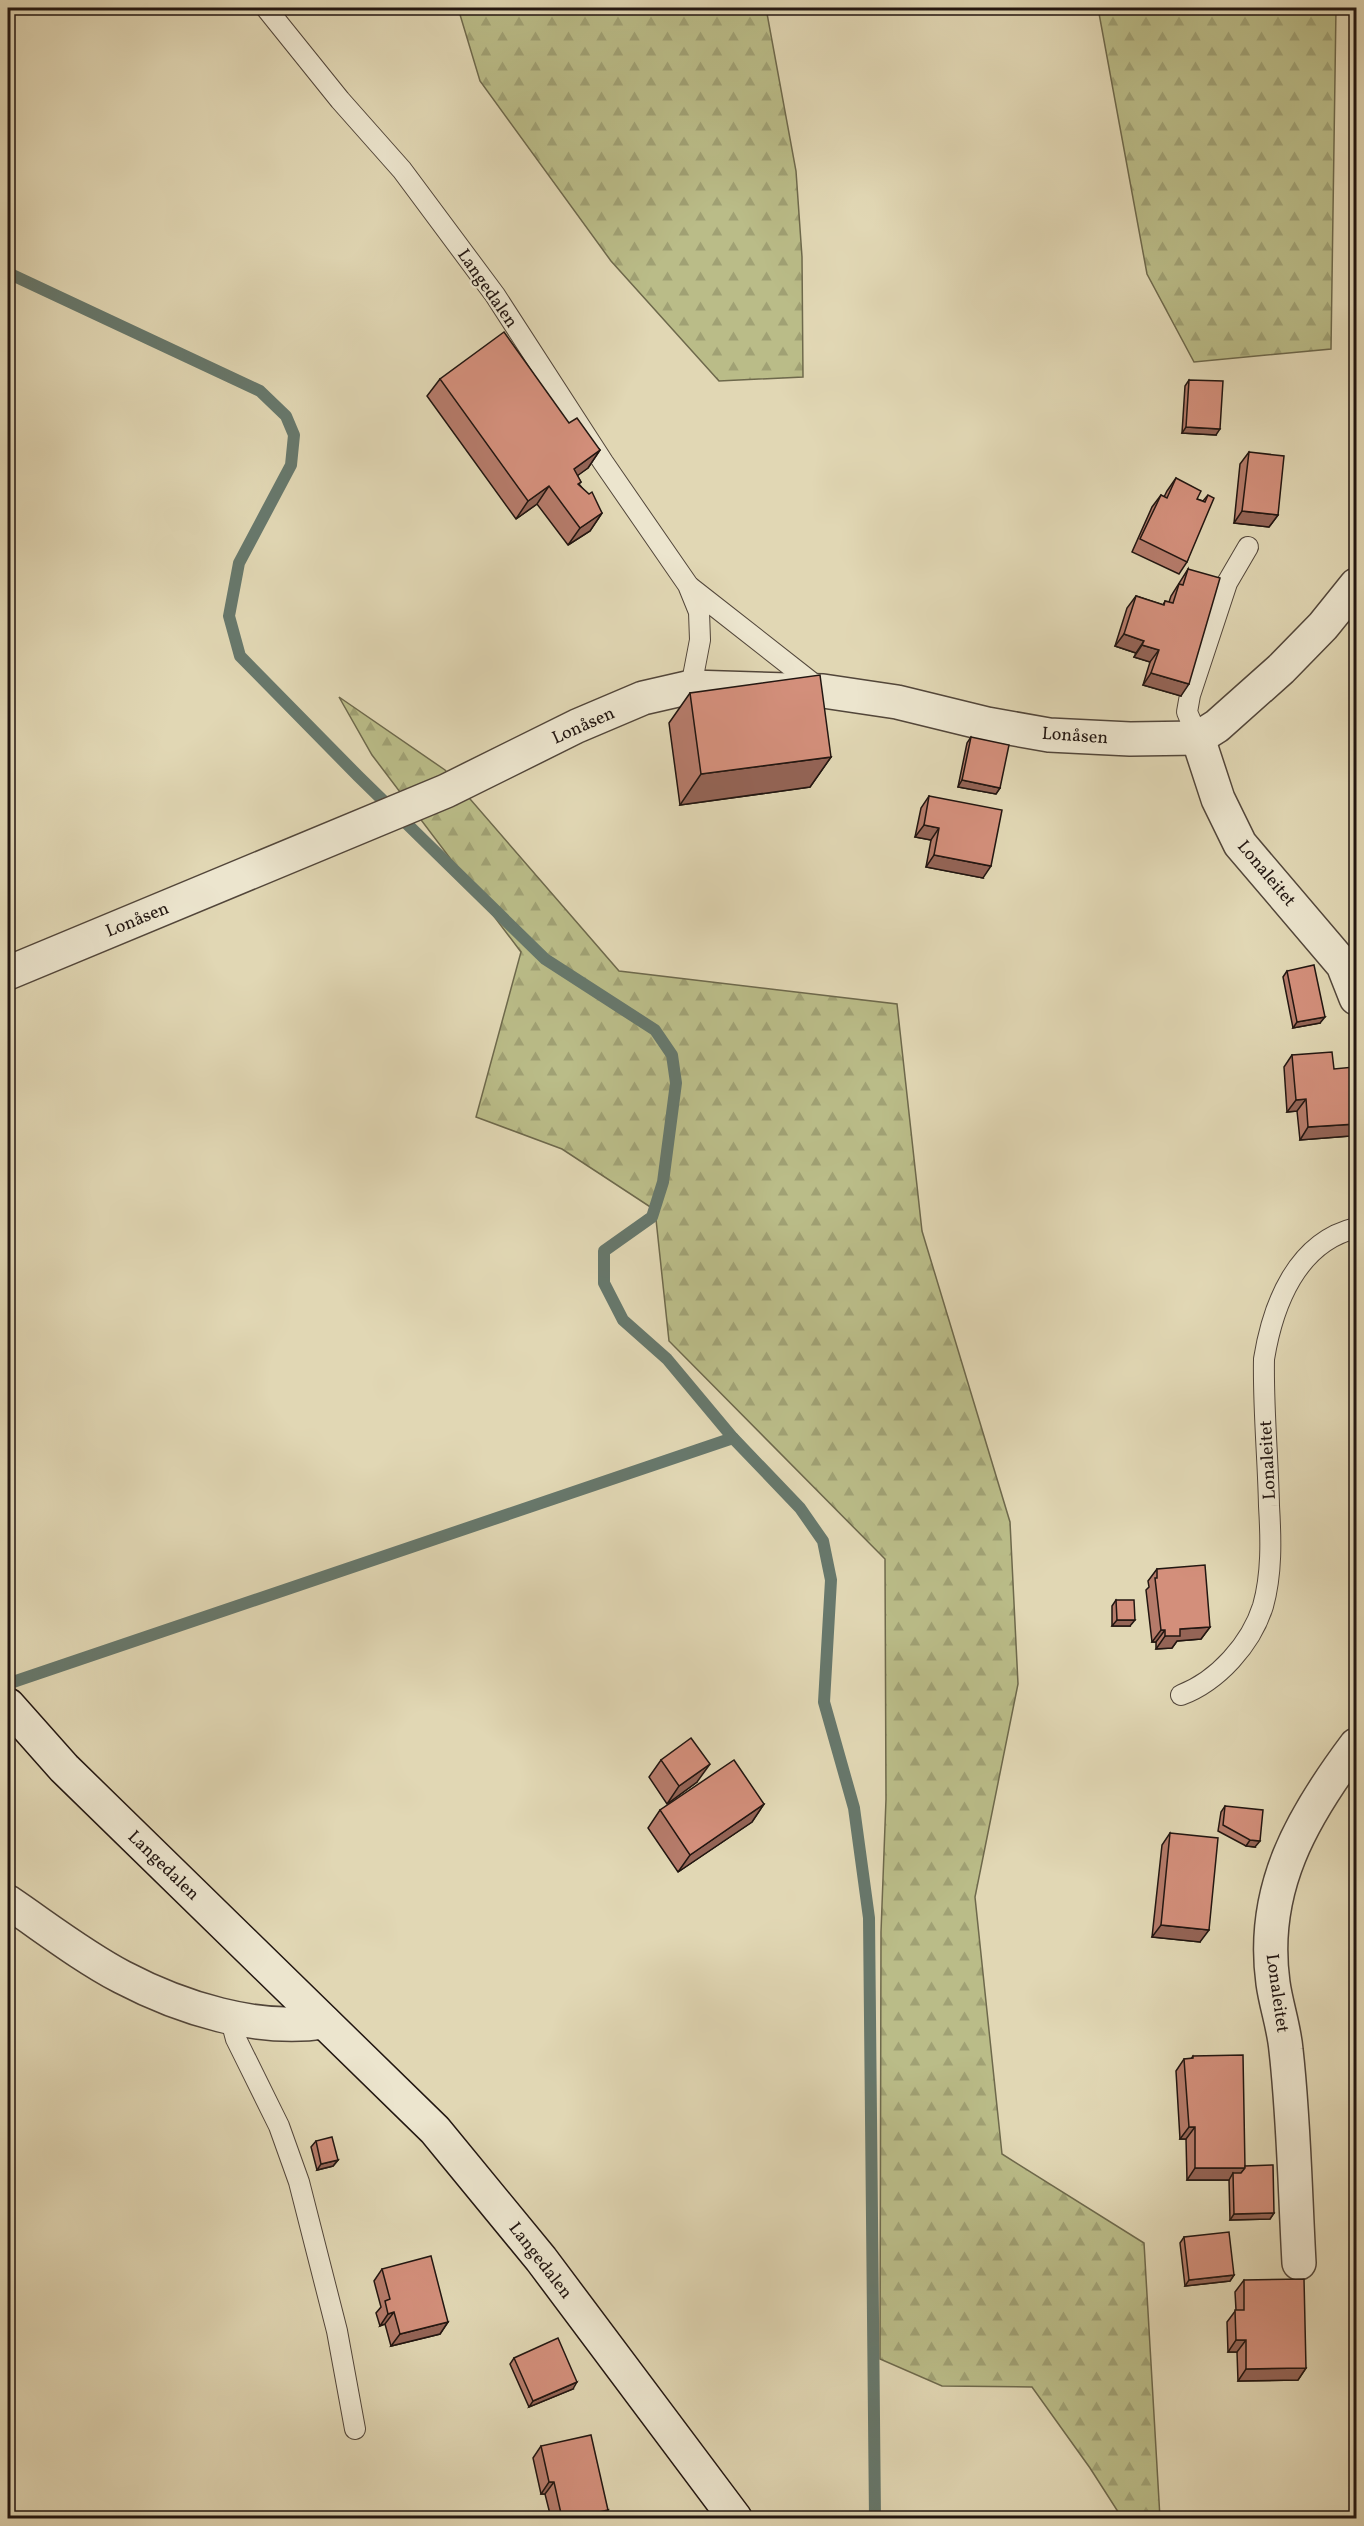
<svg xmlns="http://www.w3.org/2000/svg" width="1364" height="2526" font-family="Vollkorn,serif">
<defs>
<pattern id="forest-firs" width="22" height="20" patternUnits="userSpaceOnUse" patternTransform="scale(1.5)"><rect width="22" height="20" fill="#babc88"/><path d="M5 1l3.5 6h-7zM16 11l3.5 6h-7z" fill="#a0a174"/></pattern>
</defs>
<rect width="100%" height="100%" fill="#e1d7b4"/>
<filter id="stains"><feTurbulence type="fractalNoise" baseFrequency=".00333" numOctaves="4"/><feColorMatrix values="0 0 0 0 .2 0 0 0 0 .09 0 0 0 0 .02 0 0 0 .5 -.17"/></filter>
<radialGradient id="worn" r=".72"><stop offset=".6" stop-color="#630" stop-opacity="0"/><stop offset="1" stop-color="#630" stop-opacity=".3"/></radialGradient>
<g fill="url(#forest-firs)" stroke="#6e694c" stroke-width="1.5">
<polygon points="458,8 766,8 796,171 802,257 803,377 719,381 611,261 480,81"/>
<polygon points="1098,8 1336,8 1331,349 1194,362 1147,274"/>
<polygon points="339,697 445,770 619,971 897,1004 922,1231 1010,1522 1018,1684 975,1897 1002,2154 1144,2243 1160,2518 1122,2518 1090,2468 1032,2387 942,2386 880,2359 881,1932 886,1799 885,1559 669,1341 655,1210 562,1149 476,1117 521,952 372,755"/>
</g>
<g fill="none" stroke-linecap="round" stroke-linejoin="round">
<g stroke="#67786c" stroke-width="12">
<polyline points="8,273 260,391 286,416 294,435 291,465 239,563 229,616 240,656 358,776 545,959 655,1030 672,1055 676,1083 663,1182 652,1217 604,1251 604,1283 623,1320 667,1359 733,1438"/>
<polyline points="13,1682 733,1438 800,1508 823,1541 831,1580 824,1702 854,1808 869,1918 875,2518"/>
</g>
<defs>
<g id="lane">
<polyline points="266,8 340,100 402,170 495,295 603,462 688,585 699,612 700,640 691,687"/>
<polyline points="690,587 820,689"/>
<polyline points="1198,738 1187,712 1190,695 1227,583 1248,547"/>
<path d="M1181,1695C1218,1681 1251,1644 1263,1606C1272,1574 1271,1539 1269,1506C1268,1457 1263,1408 1264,1359C1273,1304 1297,1242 1356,1228"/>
<polyline points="230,2017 236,2039 279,2126 299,2182 337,2331 355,2429"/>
</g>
<g id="street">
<polyline points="1198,738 1218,799 1240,844 1343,965 1356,998"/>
<polyline points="8,973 446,791 577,726 643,698 691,687 823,691 897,702 987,724 1049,735 1130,739 1198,738 1217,726 1281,669 1323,626 1356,585"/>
<path d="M8,1902C45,1927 82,1956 122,1977C181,2008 257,2032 324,2022"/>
<path d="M1299,2263C1295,2192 1294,2120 1286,2050C1284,2027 1276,2005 1273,1983C1260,1889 1302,1817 1356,1745"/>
</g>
<polyline id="secondary" points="8,1705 64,1768 435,2130 541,2259 735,2518"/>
</defs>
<use href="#lane" stroke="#52463a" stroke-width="22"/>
<use href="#street" stroke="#52463a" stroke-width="36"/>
<use href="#secondary" stroke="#221611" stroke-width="36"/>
<use href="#lane" stroke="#ece5ce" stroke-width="20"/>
<use href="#street" stroke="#ece5ce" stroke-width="33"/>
<use href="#secondary" stroke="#ece5ce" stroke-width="33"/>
</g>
<g fill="#b57b6a" stroke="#221611" stroke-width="1.5">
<polygon points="440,379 569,423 600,450 588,468 577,475 581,482 579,484 602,513 590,531 568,545 537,504 516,519 427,396"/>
<polygon points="1189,380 1216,435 1182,433 1185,386"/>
<polygon points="1249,452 1278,515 1269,527 1234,523 1240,464"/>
<polygon points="1176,478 1197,499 1203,501 1208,495 1187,562 1179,574 1132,552 1152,507 1161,495 1164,497 1167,491"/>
<polygon points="1188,569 1181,696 1143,685 1150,662 1134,657 1136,653 1115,646 1127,608 1136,596 1163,605 1165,601 1169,602 1171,596"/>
<polygon points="690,693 831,757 810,787 680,805 669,723"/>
<polygon points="971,737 1000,788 996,794 958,787 967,743"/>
<polygon points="929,796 983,878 926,867 931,840 915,837 921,808"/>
<polygon points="1287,971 1320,1023 1293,1028 1283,977"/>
<polygon points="1292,1055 1334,1069 1350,1136 1300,1140 1297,1111 1287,1112 1284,1067"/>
<polygon points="1157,1569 1210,1627 1201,1639 1177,1641 1172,1648 1156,1649 1156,1642 1152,1642 1146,1590 1149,1587 1148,1581"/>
<polygon points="1116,1600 1130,1626 1112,1626 1112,1606"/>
<polygon points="661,1760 697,1782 667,1804 649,1777"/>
<polygon points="764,1804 752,1822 678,1872 648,1828 660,1810"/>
<polygon points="1225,1806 1255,1847 1246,1846 1218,1831 1221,1812"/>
<polygon points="1170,1833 1200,1942 1152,1937 1162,1845"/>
<polygon points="1193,2056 1245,2166 1274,2213 1270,2219 1230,2220 1229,2180 1187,2180 1186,2139 1180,2139 1176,2071 1184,2059 1191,2059"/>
<polygon points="316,2141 338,2160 333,2166 317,2170 311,2147"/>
<polygon points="1184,2237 1234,2275 1230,2281 1185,2286 1180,2243"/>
<polygon points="382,2269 448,2322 440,2334 391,2346 385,2324 380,2326 376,2313 381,2307 374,2281"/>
<polygon points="1244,2280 1306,2368 1298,2380 1238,2381 1237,2352 1228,2352 1227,2322 1236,2310 1235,2292"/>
<polygon points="514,2358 573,2389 529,2407 510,2364"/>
<polygon points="541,2446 602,2518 551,2518 545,2494 541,2494 533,2458"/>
</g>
<g fill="#946456" stroke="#221611" stroke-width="1.5">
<polygon points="1186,427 1220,429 1216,435 1182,433"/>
<polygon points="600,450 588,468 562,487 574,469"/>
<polygon points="549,486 537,504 516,519 528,501"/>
<polygon points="1242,511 1278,515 1269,527 1234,523"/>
<polygon points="602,513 590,531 568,545 580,528"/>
<polygon points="1124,634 1144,641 1136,653 1115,646"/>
<polygon points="1142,645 1159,650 1150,662 1134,657"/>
<polygon points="1151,673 1189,684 1181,696 1143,685"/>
<polygon points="831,757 810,787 680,805 701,774"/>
<polygon points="962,780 1000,788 996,794 958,787"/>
<polygon points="924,825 939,828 931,840 915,837"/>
<polygon points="934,855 991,866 983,878 926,867"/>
<polygon points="1325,1017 1320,1023 1293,1028 1297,1022"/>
<polygon points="1306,1099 1297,1111 1287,1112 1296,1100"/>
<polygon points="1356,1124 1356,1127 1350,1136 1300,1140 1308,1127"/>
<polygon points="1117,1620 1135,1620 1130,1626 1112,1626"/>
<polygon points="1210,1627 1201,1639 1177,1641 1172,1648 1156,1649 1165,1636 1180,1629"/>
<polygon points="1161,1630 1165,1630 1156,1642 1152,1642"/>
<polygon points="710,1764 697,1782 667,1804 679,1786"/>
<polygon points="764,1804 752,1822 678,1872 690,1855"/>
<polygon points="1250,1840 1260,1841 1255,1847 1246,1846"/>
<polygon points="1161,1925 1209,1930 1200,1942 1152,1937"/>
<polygon points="1189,2127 1195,2127 1186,2139 1180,2139"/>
<polygon points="338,2160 333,2166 317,2170 321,2164"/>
<polygon points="1195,2168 1245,2168 1237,2180 1233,2173 1229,2180 1187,2180"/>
<polygon points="1274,2213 1270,2219 1230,2220 1234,2214"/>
<polygon points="1234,2275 1230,2281 1185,2286 1189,2280"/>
<polygon points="394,2312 385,2324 380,2326 388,2314"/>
<polygon points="448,2322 440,2334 391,2346 400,2334"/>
<polygon points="1236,2340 1246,2340 1237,2352 1228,2352"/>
<polygon points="1306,2368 1298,2380 1238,2381 1246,2369"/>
<polygon points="577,2382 573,2389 529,2407 533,2401"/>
<polygon points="549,2482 554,2482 545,2494 541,2494"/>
<polygon points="608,2510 602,2518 572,2518"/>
</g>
<g fill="#d38f7b" stroke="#221611" stroke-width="1.5">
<polygon points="504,332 569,423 577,418 600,450 574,469 581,482 578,484 589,494 592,492 602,513 580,528 549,486 528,501 440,379"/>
<polygon points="1189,380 1223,381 1220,429 1186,427"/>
<polygon points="1249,452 1284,456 1278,515 1242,511"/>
<polygon points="1176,478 1201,491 1197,499 1205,502 1208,495 1214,498 1187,562 1140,539 1161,495 1167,498"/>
<polygon points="1188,569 1220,578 1189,684 1151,673 1159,650 1142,645 1144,641 1124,634 1136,596 1164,605 1165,601 1173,603 1179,584 1183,585"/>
<polygon points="820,675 831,757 701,774 690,693"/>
<polygon points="971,737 1009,745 1000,788 962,780"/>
<polygon points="929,796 1002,810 991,866 934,855 939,828 924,825"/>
<polygon points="1314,965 1325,1017 1297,1022 1287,971"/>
<polygon points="1332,1052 1334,1069 1354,1067 1356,1095 1356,1124 1308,1127 1306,1099 1296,1100 1292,1055"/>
<polygon points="1205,1565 1210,1627 1180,1629 1180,1636 1165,1636 1165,1630 1161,1630 1155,1578 1157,1578 1157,1569"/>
<polygon points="1116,1600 1134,1600 1135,1620 1117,1620"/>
<polygon points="691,1738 710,1764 679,1786 661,1760"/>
<polygon points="734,1760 764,1804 690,1855 660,1810"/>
<polygon points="1225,1806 1263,1810 1260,1841 1250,1840 1223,1825"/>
<polygon points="1170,1833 1218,1838 1209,1930 1161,1925"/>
<polygon points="1243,2055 1245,2168 1195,2168 1195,2127 1189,2127 1184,2059 1193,2058 1193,2056"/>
<polygon points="332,2137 338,2160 321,2164 316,2141"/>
<polygon points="1273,2165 1274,2213 1234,2214 1233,2173 1241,2173 1245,2168 1245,2166"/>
<polygon points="1229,2232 1234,2275 1189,2280 1184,2237"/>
<polygon points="431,2256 448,2322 400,2334 394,2312 388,2314 385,2301 390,2299 382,2269"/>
<polygon points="1304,2279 1306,2368 1246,2369 1246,2340 1236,2340 1235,2310 1244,2310 1244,2280"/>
<polygon points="558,2338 577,2382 533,2401 514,2358"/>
<polygon points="591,2435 608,2510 572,2518 562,2518 554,2482 549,2482 541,2446"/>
</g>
<g text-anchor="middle" stroke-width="4.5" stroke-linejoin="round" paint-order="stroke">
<g font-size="18" fill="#221611" stroke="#ece5ce">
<text transform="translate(488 288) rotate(55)" y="6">Langedalen</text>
<text transform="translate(583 725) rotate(-24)" y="6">Lonåsen</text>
<text transform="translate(1075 735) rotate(4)" y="6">Lonåsen</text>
<text transform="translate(1267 873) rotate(50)" y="6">Lonaleitet</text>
<text transform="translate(137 919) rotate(-22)" y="6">Lonåsen</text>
<text transform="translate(1267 1460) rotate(-93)" y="6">Lonaleitet</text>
<text transform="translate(164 1865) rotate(44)" y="6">Langedalen</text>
<text transform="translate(1278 1993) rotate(82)" y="6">Lonaleitet</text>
<text transform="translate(541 2260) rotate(52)" y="6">Langedalen</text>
</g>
</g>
<rect width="1364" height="2526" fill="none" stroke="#e1d7b4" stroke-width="30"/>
<rect x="9" y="9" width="1346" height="2508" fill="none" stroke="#221611" stroke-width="3"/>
<rect x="15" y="15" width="1334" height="2496" fill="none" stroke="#221611" stroke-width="1.5"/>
<rect width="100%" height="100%" filter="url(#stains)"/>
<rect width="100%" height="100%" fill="url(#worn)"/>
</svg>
